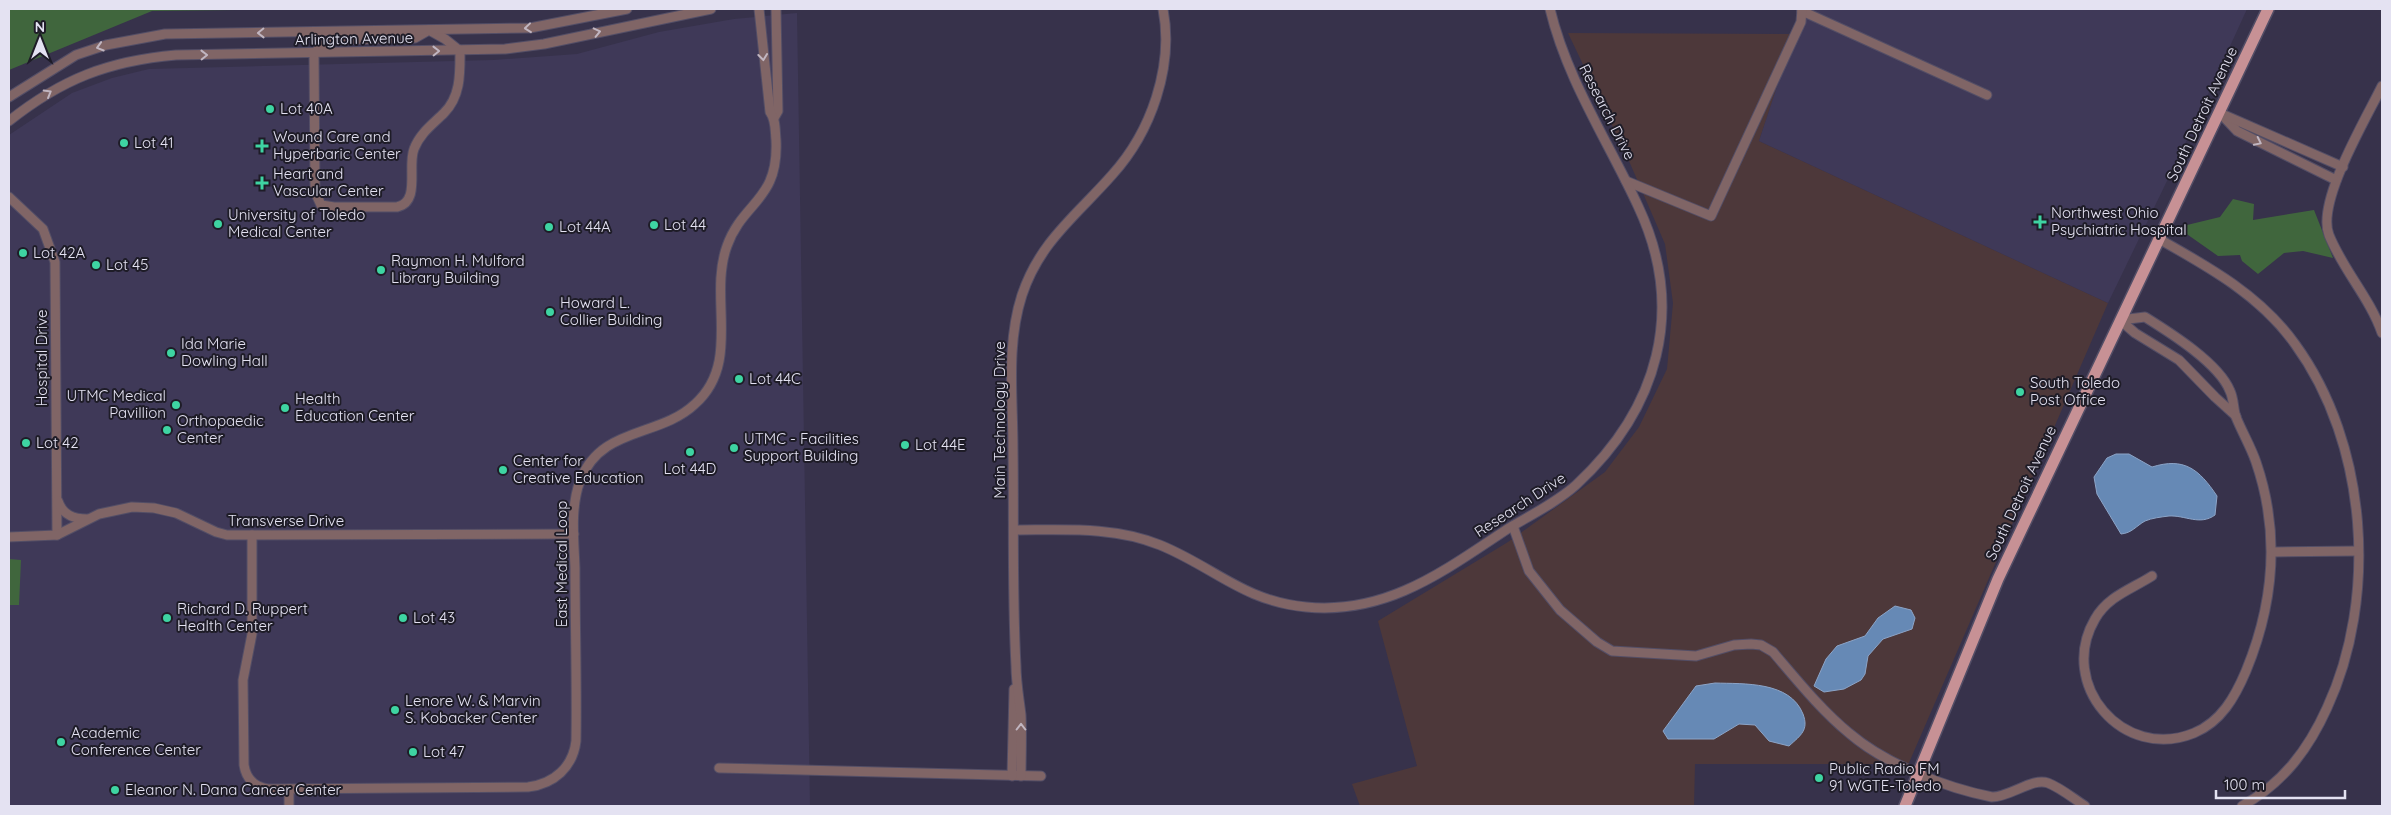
<svg xmlns="http://www.w3.org/2000/svg" width="2391" height="815" font-family="Quicksand,sans-serif">
<rect width="100%" height="100%" fill="#37324b"/>
<polygon fill="#4d383a" points="1568,33 1795,34 1759,141 2108,303 1905,772 1889,764 1695,764 1694,806 1360,806 1352,784 1417,766 1378,621 1508,542 1605,472 1639,427 1667,369 1673,303 1665,244 1629,161"/>
<g fill="#3f3958">
<polygon points="1797,9 2247,9 2194,125 2108,303 1759,141 1800,17"/>
<polygon points="797,13 810,806 9,806 9,135 72,93 112,78 149,69 493,60 577,54 659,32 734,19"/>
</g>
<g fill="#40663d">
<polygon points="9,9 322,9 152,11 9,70"/>
<polygon points="2233,199 2254,204 2253,220 2314,210 2333,258 2303,251 2284,253 2258,274 2242,261 2240,255 2218,256 2181,230 2187,225 2220,217"/>
<polygon points="9,559 21,560 19,605 9,605"/>
</g>
<g fill="#6689b5" stroke="#8ca4c7">
<path d="M2116,454H2129L2152,467C2184,457 2199,469 2217,496L2215,515C2200,526 2185,515 2169,516C2161,517 2152,518 2145,521C2136,526 2132,533 2121,534L2097,494L2094,477L2107,458Z"/>
<polygon points="1895,606 1911,610 1915,618 1912,629 1883,639 1868,656 1865,674 1861,680 1844,689 1824,692 1814,686 1826,659 1837,646 1865,636 1878,618"/>
<path d="M1715,683C1744,684 1790,681 1803,714C1809,730 1801,735 1789,746L1769,741L1755,725L1739,724L1714,739H1668L1663,731L1696,686Z"/>
</g>
<g fill="none" stroke-linecap="round" stroke-linejoin="round">
<defs>
<g id="minor">
<polyline points="1802,11 1987,95"/>
<path d="M429,30L445,39L460,51C460,73 461,96 444,113C433,124 420,133 414,149C407,166 421,202 397,207H334L321,205L315,192L314,53L326,43L334,40L415,38Z"/>
<path d="M2382,86C2366,119 2316,202 2329,235C2343,270 2370,298 2382,333"/>
<polyline points="9,97 76,55 106,45 165,34 530,28 627,9"/>
<polyline points="2220,113 2237,131 2336,180"/>
<polyline points="2222,114 2343,167"/>
<polyline points="774,118 778,111 776,9"/>
<path d="M9,121C62,79 108,61 176,55L505,49L544,44L711,9"/>
<polyline points="1626,181 1711,216 1801,22 1802,9"/>
<polyline points="9,197 43,229 55,262 57,535"/>
<path d="M2159,239C2209,267 2261,296 2295,344C2368,444 2378,598 2327,708C2308,750 2283,783 2242,806"/>
<path d="M2120,320L2145,317C2169,332 2219,363 2230,391C2234,399 2233,409 2236,417C2242,432 2251,447 2256,462C2280,532 2274,603 2246,671C2235,697 2221,722 2194,733C2123,762 2057,684 2095,619C2108,596 2132,589 2152,576"/>
<polyline points="2120,320 2135,333 2179,360 2215,397 2236,416"/>
<path d="M58,501C63,515 73,519 87,519"/>
<path d="M1513,526L1529,571L1560,610L1597,642L1612,651L1696,656L1734,645L1751,644L1761,645L1773,652C1797,680 1821,710 1849,733C1885,764 1946,788 1992,797C2010,797 2033,777 2048,783C2061,788 2074,799 2085,806"/>
<path d="M1014,530C1063,530 1114,526 1160,545C1214,567 1243,601 1306,607C1388,615 1445,570 1509,528C1531,515 1557,502 1576,485C1658,409 1687,310 1638,206C1608,141 1567,80 1550,9"/>
<path d="M252,535V634L243,680L244,765C246,779 255,787 268,789L528,787C554,784 573,767 576,741C577,683 575,625 575,568C574,540 570,508 580,481C601,426 659,438 695,404C742,362 708,298 727,246C743,201 779,201 776,140C775,130 776,120 770,112L759,9"/>
<polyline points="9,537 57,535 99,514 132,507 154,508 176,513 216,532 227,535 574,534"/>
<polyline points="2272,552 2358,551"/>
<polyline points="719,768 1041,776"/>
<polyline points="1012,776 1014,689"/>
<path d="M1021,776C1021,756 1022,735 1021,715C1019,698 1016,682 1016,666C1012,594 1014,521 1013,449C1013,398 1006,344 1022,295C1040,241 1077,215 1112,175C1151,132 1174,67 1163,9"/>
<polyline points="289,789 289,806"/>
</g>
<polyline id="major" points="1905,806 1998,579 2268,9"/>
</defs>
<use href="#minor" stroke="#534e66" stroke-width="11"/>
<use href="#major" stroke="#534e66" stroke-width="14"/>
<use href="#minor" stroke="#806566" stroke-width="9"/>
<use href="#major" stroke="#c79195" stroke-width="11"/>
</g>
<defs><path id="oneway-chevron" d="M-2-3.5L2.5 0L-2 3.5" fill="none" stroke-width="1.6" stroke-linecap="round" stroke-linejoin="round" transform="scale(1.25)"/></defs>
<g stroke="#c1b6c1">
<use href="#oneway-chevron" transform="translate(528 28) rotate(174)"/>
<use href="#oneway-chevron" transform="translate(597 32) rotate(-13)"/>
<use href="#oneway-chevron" transform="translate(261 33) rotate(179)"/>
<use href="#oneway-chevron" transform="translate(100 47) rotate(163)"/>
<use href="#oneway-chevron" transform="translate(436 51) rotate(-1)"/>
<use href="#oneway-chevron" transform="translate(204 55) rotate(-1)"/>
<use href="#oneway-chevron" transform="translate(763 57) rotate(83)"/>
<use href="#oneway-chevron" transform="translate(48 93) rotate(-30)"/>
<use href="#oneway-chevron" transform="translate(2258 142) rotate(26)"/>
<use href="#oneway-chevron" transform="translate(1021 727) rotate(-90)"/>
</g>
<g fill="#3ed4a2" stroke="#1e1c27" stroke-width="2">
<circle cx="270" cy="109" r="5"/>
<circle cx="124" cy="143" r="5"/>
<path d="M259.5 138.5h5v5h5v5h-5v5h-5v-5h-5v-5h5z"/>
<path d="M259.5 175.5h5v5h5v5h-5v5h-5v-5h-5v-5h5z"/>
<path d="M2037.5 214.5h5v5h5v5h-5v5h-5v-5h-5v-5h5z"/>
<circle cx="218" cy="224" r="5"/>
<circle cx="654" cy="225" r="5"/>
<circle cx="549" cy="227" r="5"/>
<circle cx="23" cy="253" r="5"/>
<circle cx="96" cy="265" r="5"/>
<circle cx="381" cy="270" r="5"/>
<circle cx="550" cy="312" r="5"/>
<circle cx="171" cy="353" r="5"/>
<circle cx="739" cy="379" r="5"/>
<circle cx="2020" cy="392" r="5"/>
<circle cx="176" cy="405" r="5"/>
<circle cx="285" cy="408" r="5"/>
<circle cx="167" cy="430" r="5"/>
<circle cx="26" cy="443" r="5"/>
<circle cx="905" cy="445" r="5"/>
<circle cx="734" cy="448" r="5"/>
<circle cx="690" cy="452" r="5"/>
<circle cx="503" cy="470" r="5"/>
<circle cx="167" cy="618" r="5"/>
<circle cx="403" cy="618" r="5"/>
<circle cx="395" cy="710" r="5"/>
<circle cx="61" cy="742" r="5"/>
<circle cx="413" cy="752" r="5"/>
<circle cx="1819" cy="778" r="5"/>
<circle cx="115" cy="790" r="5"/>
</g>
<g text-anchor="middle" stroke-width="4" stroke-linejoin="round" paint-order="stroke">
<g font-size="15" fill="#e4e2f2" stroke="#1e1c27">
<text transform="translate(354 39) rotate(-1)" y="5">Arlington Avenue</text>
<text transform="translate(1607 112) rotate(63)" y="5">Research Drive</text>
<text transform="translate(2202 114) rotate(-65)" y="5">South Detroit Avenue</text>
<text transform="translate(42 358) rotate(-90)" y="5">Hospital Drive</text>
<text transform="translate(1000 420) rotate(-90)" y="5">Main Technology Drive</text>
<text transform="translate(2021 493) rotate(-65)" y="5">South Detroit Avenue</text>
<text transform="translate(1520 505) rotate(-33)" y="5">Research Drive</text>
<text x="286" y="526">Transverse Drive</text>
<text transform="translate(562 564) rotate(-90)" y="5">East Medical Loop</text>
</g>
<g font-size="15" fill="#e4e2f2" stroke="#1e1c27" text-anchor="start">
<text x="280" y="114">Lot 40A</text>
<text x="273" y="142">Wound Care and<tspan x="273" dy="17">Hyperbaric Center</tspan></text>
<text x="134" y="148">Lot 41</text>
<text x="273" y="179">Heart and<tspan x="273" dy="17">Vascular Center</tspan></text>
<text x="2051" y="218">Northwest Ohio<tspan x="2051" dy="17">Psychiatric Hospital</tspan></text>
<text x="228" y="220">University of Toledo<tspan x="228" dy="17">Medical Center</tspan></text>
<text x="664" y="230">Lot 44</text>
<text x="559" y="232">Lot 44A</text>
<text x="33" y="258">Lot 42A</text>
<text x="391" y="266">Raymon H. Mulford<tspan x="391" dy="17">Library Building</tspan></text>
<text x="106" y="270">Lot 45</text>
<text x="560" y="308">Howard L.<tspan x="560" dy="17">Collier Building</tspan></text>
<text x="181" y="349">Ida Marie<tspan x="181" dy="17">Dowling Hall</tspan></text>
<text x="749" y="384">Lot 44C</text>
<text x="2030" y="388">South Toledo<tspan x="2030" dy="17">Post Office</tspan></text>
<text x="166" y="401" text-anchor="end">UTMC Medical<tspan x="166" dy="17">Pavillion</tspan></text>
<text x="295" y="404">Health<tspan x="295" dy="17">Education Center</tspan></text>
<text x="177" y="426">Orthopaedic<tspan x="177" dy="17">Center</tspan></text>
<text x="744" y="444">UTMC - Facilities<tspan x="744" dy="17">Support Building</tspan></text>
<text x="36" y="448">Lot 42</text>
<text x="915" y="450">Lot 44E</text>
<text x="513" y="466">Center for<tspan x="513" dy="17">Creative Education</tspan></text>
<text x="690" y="474" text-anchor="middle">Lot 44D</text>
<text x="177" y="614">Richard D. Ruppert<tspan x="177" dy="17">Health Center</tspan></text>
<text x="413" y="623">Lot 43</text>
<text x="405" y="706">Lenore W. &amp; Marvin<tspan x="405" dy="17">S. Kobacker Center</tspan></text>
<text x="71" y="738">Academic<tspan x="71" dy="17">Conference Center</tspan></text>
<text x="423" y="757">Lot 47</text>
<text x="1829" y="774">Public Radio FM<tspan x="1829" dy="17">91 WGTE-Toledo</tspan></text>
<text x="125" y="795">Eleanor N. Dana Cancer Center</text>
</g>
</g>
<rect width="2391" height="815" fill="none" stroke="#e4e2f2" stroke-width="20"/>
<g transform="translate(40 40)" stroke="#1e1c27" stroke-width="4" paint-order="stroke">
<path d="M0-4L9 19L0 12L-9 19Z" fill="#e4e2f2"/>
<text y="-8" font-size="14" font-weight="bold" text-anchor="middle" fill="#e4e2f2">N</text>
</g>
<path d="M2216 790v8h129v-8" fill="none" stroke="#e4e2f2" stroke-width="2.5"/>
<text x="2224" y="790" font-size="15" fill="#e4e2f2" stroke="#1e1c27" stroke-width="4" paint-order="stroke">100 m</text>
</svg>
